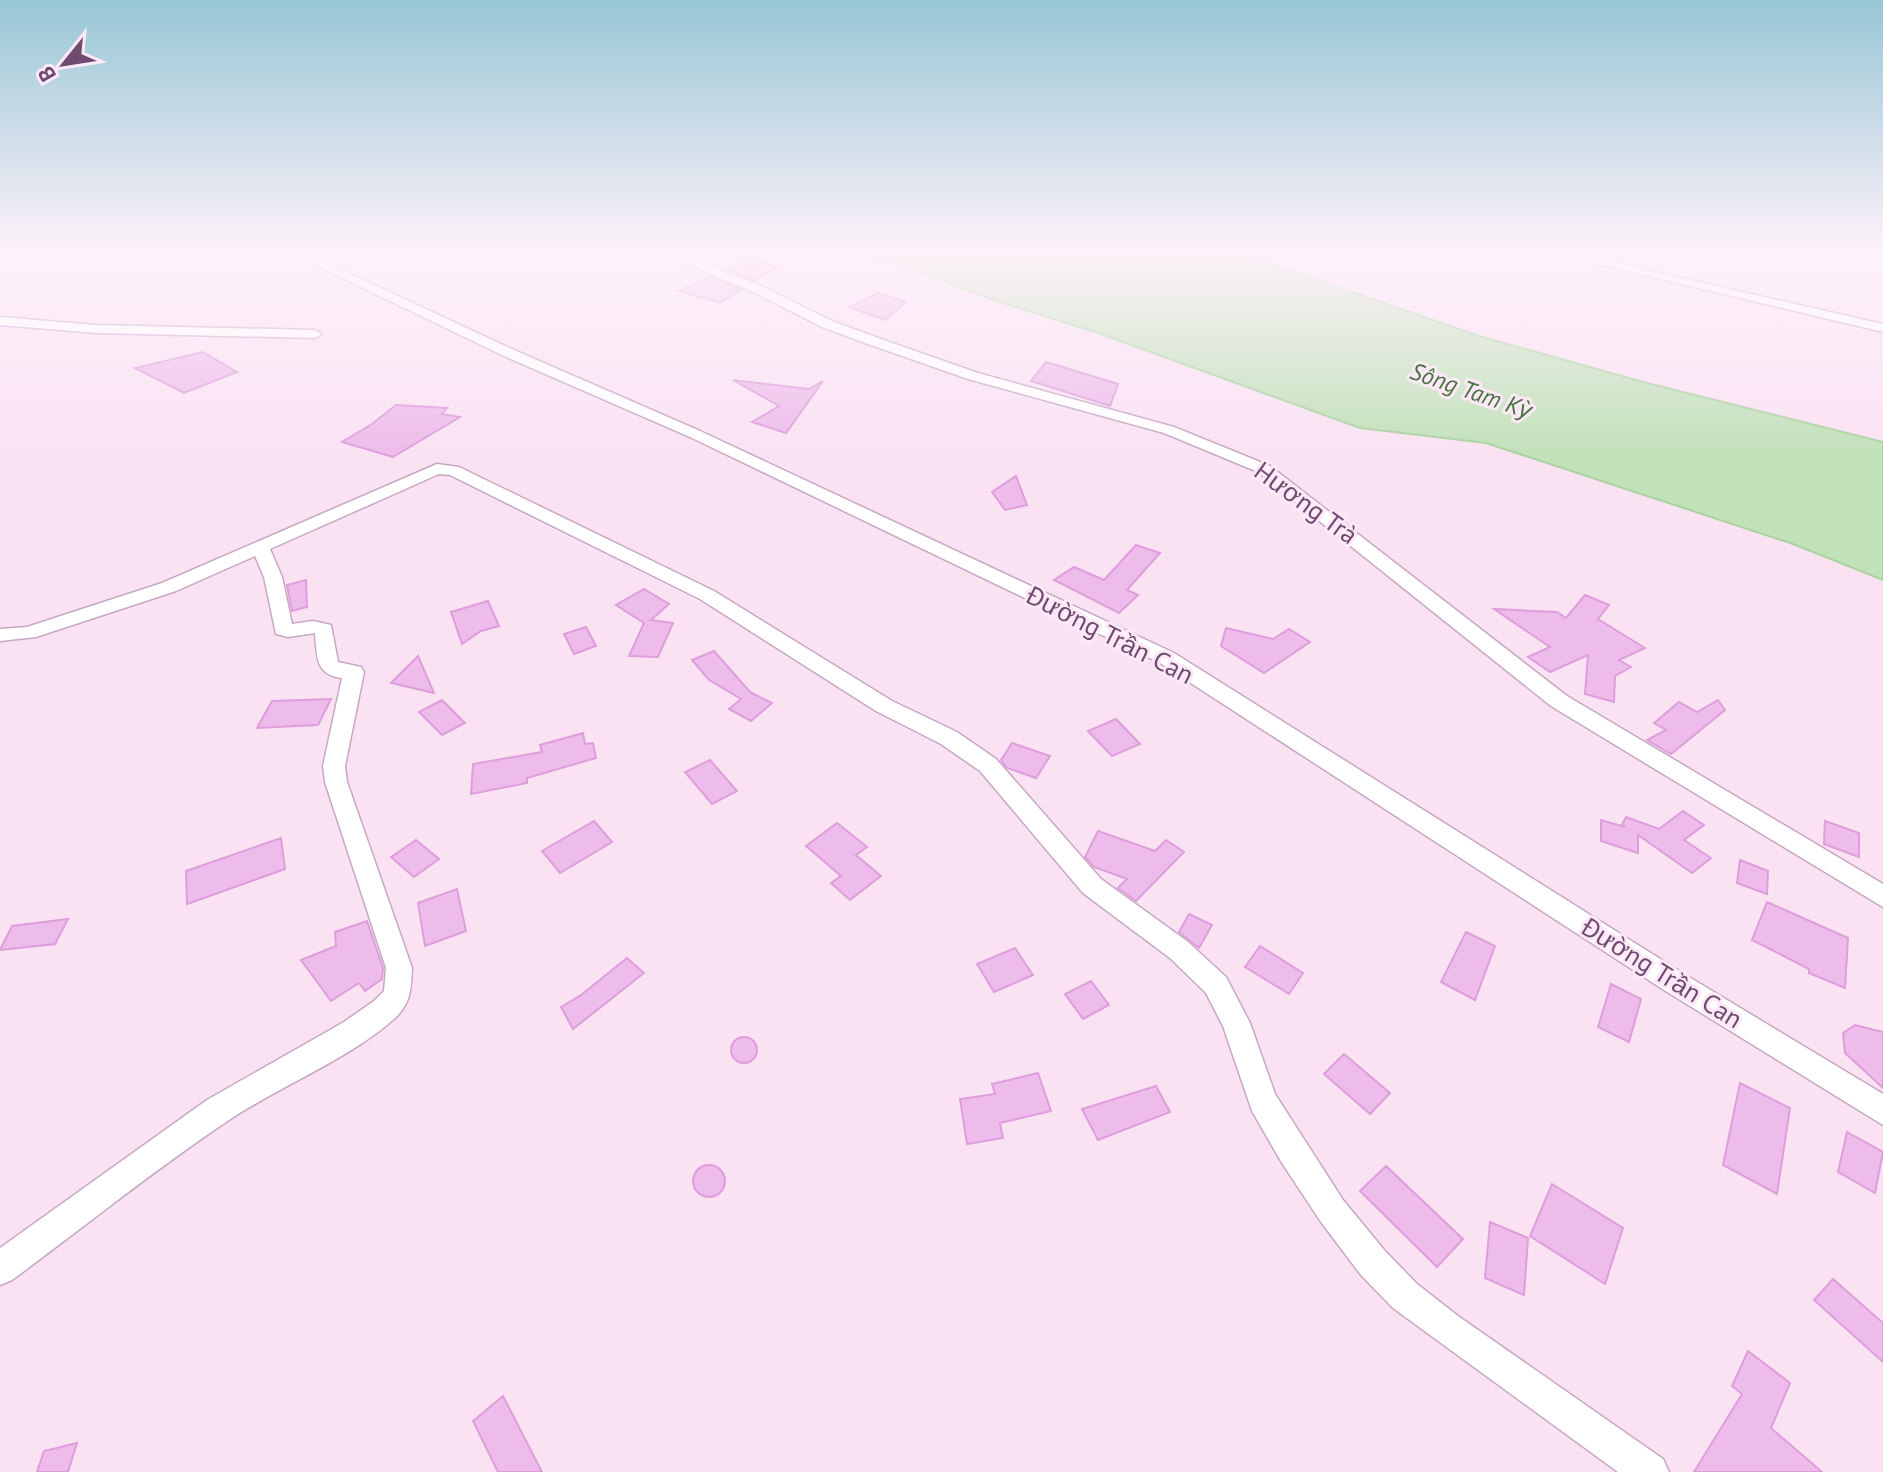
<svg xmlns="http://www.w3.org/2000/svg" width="1883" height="1472" font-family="'PT Sans',sans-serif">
<rect width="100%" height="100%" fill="#fae2f3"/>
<polygon fill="#c1e1b9" stroke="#a9d2a0" stroke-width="2" points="847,249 1228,249 1479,336 1643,382 1883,442 1883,580 1793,544 1486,443 1360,428 1101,334 994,300 899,264"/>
<g fill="#edbcea" stroke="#de9edc" stroke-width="2">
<polygon points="752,258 776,268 755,281 727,269"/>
<polygon points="710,277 741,290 720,303 679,291"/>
<polygon points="878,293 906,302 885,320 849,307"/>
<polygon points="203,352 237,372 184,393 135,368"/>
<polygon points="1046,362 1118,384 1110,406 1031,381"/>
<polygon points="733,380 809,389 823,381 786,433 752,422 779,406"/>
<polygon points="396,405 447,408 442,414 460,417 393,457 342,442 372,424"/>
<polygon points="1016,476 1027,505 1005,510 992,492"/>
<polygon points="1136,545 1160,553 1127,590 1138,595 1119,613 1054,580 1074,567 1104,580"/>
<polygon points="306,580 307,607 292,611 287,585"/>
<polygon points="644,589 669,604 651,620 673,623 658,657 629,656 644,623 616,605"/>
<polygon points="1585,595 1609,605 1598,619 1645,648 1619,660 1631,667 1615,676 1614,702 1585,694 1588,655 1550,672 1528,657 1550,647 1494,609 1557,612 1566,618"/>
<polygon points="488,601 499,626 481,631 462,644 451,612"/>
<polygon points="586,627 596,646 574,654 564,634"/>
<polygon points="1226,628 1273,639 1289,629 1310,642 1264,673 1221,646"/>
<polygon points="714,651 750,692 772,703 751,721 729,709 741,699 709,680 692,660"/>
<polygon points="418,656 434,693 391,683"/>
<polygon points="331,699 318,725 257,728 272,701"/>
<polygon points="442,700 465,723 442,735 419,712"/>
<polygon points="1718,700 1725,710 1671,754 1647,740 1666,730 1654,723 1679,702 1697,712"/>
<polygon points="1116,719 1140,744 1112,756 1088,731"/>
<polygon points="583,733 585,744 593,743 596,758 527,778 527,783 471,794 473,764 542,752 540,745"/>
<polygon points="1012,743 1050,756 1036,778 1007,768 1001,760"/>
<polygon points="710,760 737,791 712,804 685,772"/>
<polygon points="1683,811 1704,825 1684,840 1711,858 1692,873 1638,835 1638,853 1601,841 1601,820 1625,827 1622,825 1626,817 1659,829"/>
<polygon points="594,821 612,842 560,873 542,851"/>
<polygon points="1825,821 1859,833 1859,857 1824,844"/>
<polygon points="837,823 867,847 856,855 881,876 850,900 831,883 841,876 806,846"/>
<polygon points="1098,831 1155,851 1166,840 1184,852 1136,901 1118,888 1127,879 1094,867 1085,857"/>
<polygon points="281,838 285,869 187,904 186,871"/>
<polygon points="416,840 439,859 414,877 391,857"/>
<polygon points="1740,860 1768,871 1767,894 1737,883"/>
<polygon points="457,889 466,931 425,946 418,903"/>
<polygon points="1767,902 1848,938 1845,988 1809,973 1809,969 1752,940"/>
<polygon points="1189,914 1212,925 1199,948 1179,932"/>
<polygon points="68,919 55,944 0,950 12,926"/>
<polygon points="367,921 383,968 382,979 365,991 359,983 331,1001 301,960 336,946 335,932"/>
<polygon points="1466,932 1495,946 1475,1000 1441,982"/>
<polygon points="1260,946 1303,973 1289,994 1245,967"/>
<polygon points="1015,948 1033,975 994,992 977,964"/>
<polygon points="627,958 644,973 573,1029 561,1007 581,995"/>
<polygon points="1091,981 1109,1005 1083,1019 1065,994"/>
<polygon points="1611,984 1641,999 1629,1042 1598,1027"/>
<polygon points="1855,1025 1883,1032 1883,1088 1845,1053 1843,1033"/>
<circle cx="744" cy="1050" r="13"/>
<polygon points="1344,1054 1390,1093 1370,1114 1324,1074"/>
<polygon points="1038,1073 1051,1111 1000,1123 1003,1138 967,1144 960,1099 995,1094 992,1084"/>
<polygon points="1740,1083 1790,1108 1777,1194 1723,1165"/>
<polygon points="1156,1086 1170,1112 1098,1140 1082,1109"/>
<polygon points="1847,1132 1883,1152 1875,1193 1838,1172"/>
<circle cx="709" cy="1181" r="16"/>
<polygon points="1386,1166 1463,1239 1437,1267 1360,1191"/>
<polygon points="1552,1184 1623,1228 1605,1284 1530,1236"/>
<polygon points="1490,1222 1528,1238 1524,1295 1485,1278"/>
<polygon points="1833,1279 1883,1323 1883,1362 1814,1300"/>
<polygon points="1748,1351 1790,1383 1771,1428 1822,1472 1694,1472 1742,1394 1732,1386"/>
<polygon points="503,1396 542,1472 498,1472 473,1421"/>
<polygon points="77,1443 68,1472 37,1472 44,1451"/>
</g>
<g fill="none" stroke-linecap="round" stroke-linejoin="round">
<defs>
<g id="street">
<polygon points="282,249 297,249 514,350 700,431 1174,653 1684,974 1883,1094 1883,1125 1664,990 1160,663 690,437 504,356"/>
<polygon points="653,249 669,249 765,288 832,321 878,338 978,373 1174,427 1270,466 1567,696 1883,884 1883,907 1551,706 1258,472 1164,433 968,379 868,344 822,327 757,294"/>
<polygon points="1534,249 1554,249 1883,324 1883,332"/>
<polygon points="0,317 96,325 315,330 322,334 315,338 96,333 0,325"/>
<path d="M437,464L459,467L714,591L892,701L957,732L996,759L1101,879L1188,942L1226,977L1250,1023L1275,1094L1343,1200L1385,1251L1417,1284L1458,1316L1663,1459L1669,1472H1618L1393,1308L1361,1275L1321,1222L1282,1163L1252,1111L1223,1026L1206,993L1170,958L1083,893L980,771L941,744L876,711L700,599L450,475L439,474L270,549L282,577L292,624L313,621L331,625L338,662L361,667L364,672L345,766L347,782L412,968C411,989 411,1003 395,1018C353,1057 278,1087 229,1120C154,1170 84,1227 12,1280L0,1285V1248L207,1100L344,1022L374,1001L384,991L386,968L325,782L323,766L342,678C315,675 317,656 315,633L288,637L276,634L264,577L255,556L176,591L36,637L0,641V629L27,627L162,583Z"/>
</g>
</defs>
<use href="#street" stroke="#c7a8c4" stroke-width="3"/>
<use href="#street" fill="#fff" fill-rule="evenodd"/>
</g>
<linearGradient id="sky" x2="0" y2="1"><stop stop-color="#98c6d5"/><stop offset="0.55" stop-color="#fdf2fa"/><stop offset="1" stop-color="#fdf2fa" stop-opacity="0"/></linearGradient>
<rect width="1883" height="455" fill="url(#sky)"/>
<g text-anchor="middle" stroke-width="6" stroke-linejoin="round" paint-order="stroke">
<g font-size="24" font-style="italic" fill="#497440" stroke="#fde8f8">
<text transform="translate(1471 391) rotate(19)" y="8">Sông Tam Kỳ</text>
</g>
<g font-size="26" fill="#6f4b6f" stroke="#fde8f8">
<text transform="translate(1306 503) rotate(36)" y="9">Hương Trà</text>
<text transform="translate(1110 635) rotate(27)" y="9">Đường Trần Can</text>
<text transform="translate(1662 973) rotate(32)" y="9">Đường Trần Can</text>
</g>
</g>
<g transform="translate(64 64) rotate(240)" stroke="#fde8f8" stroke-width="6" paint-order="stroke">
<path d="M0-6L14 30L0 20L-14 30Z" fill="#6f4b6f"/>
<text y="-12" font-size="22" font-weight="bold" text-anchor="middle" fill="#6f4b6f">B</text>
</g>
</svg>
